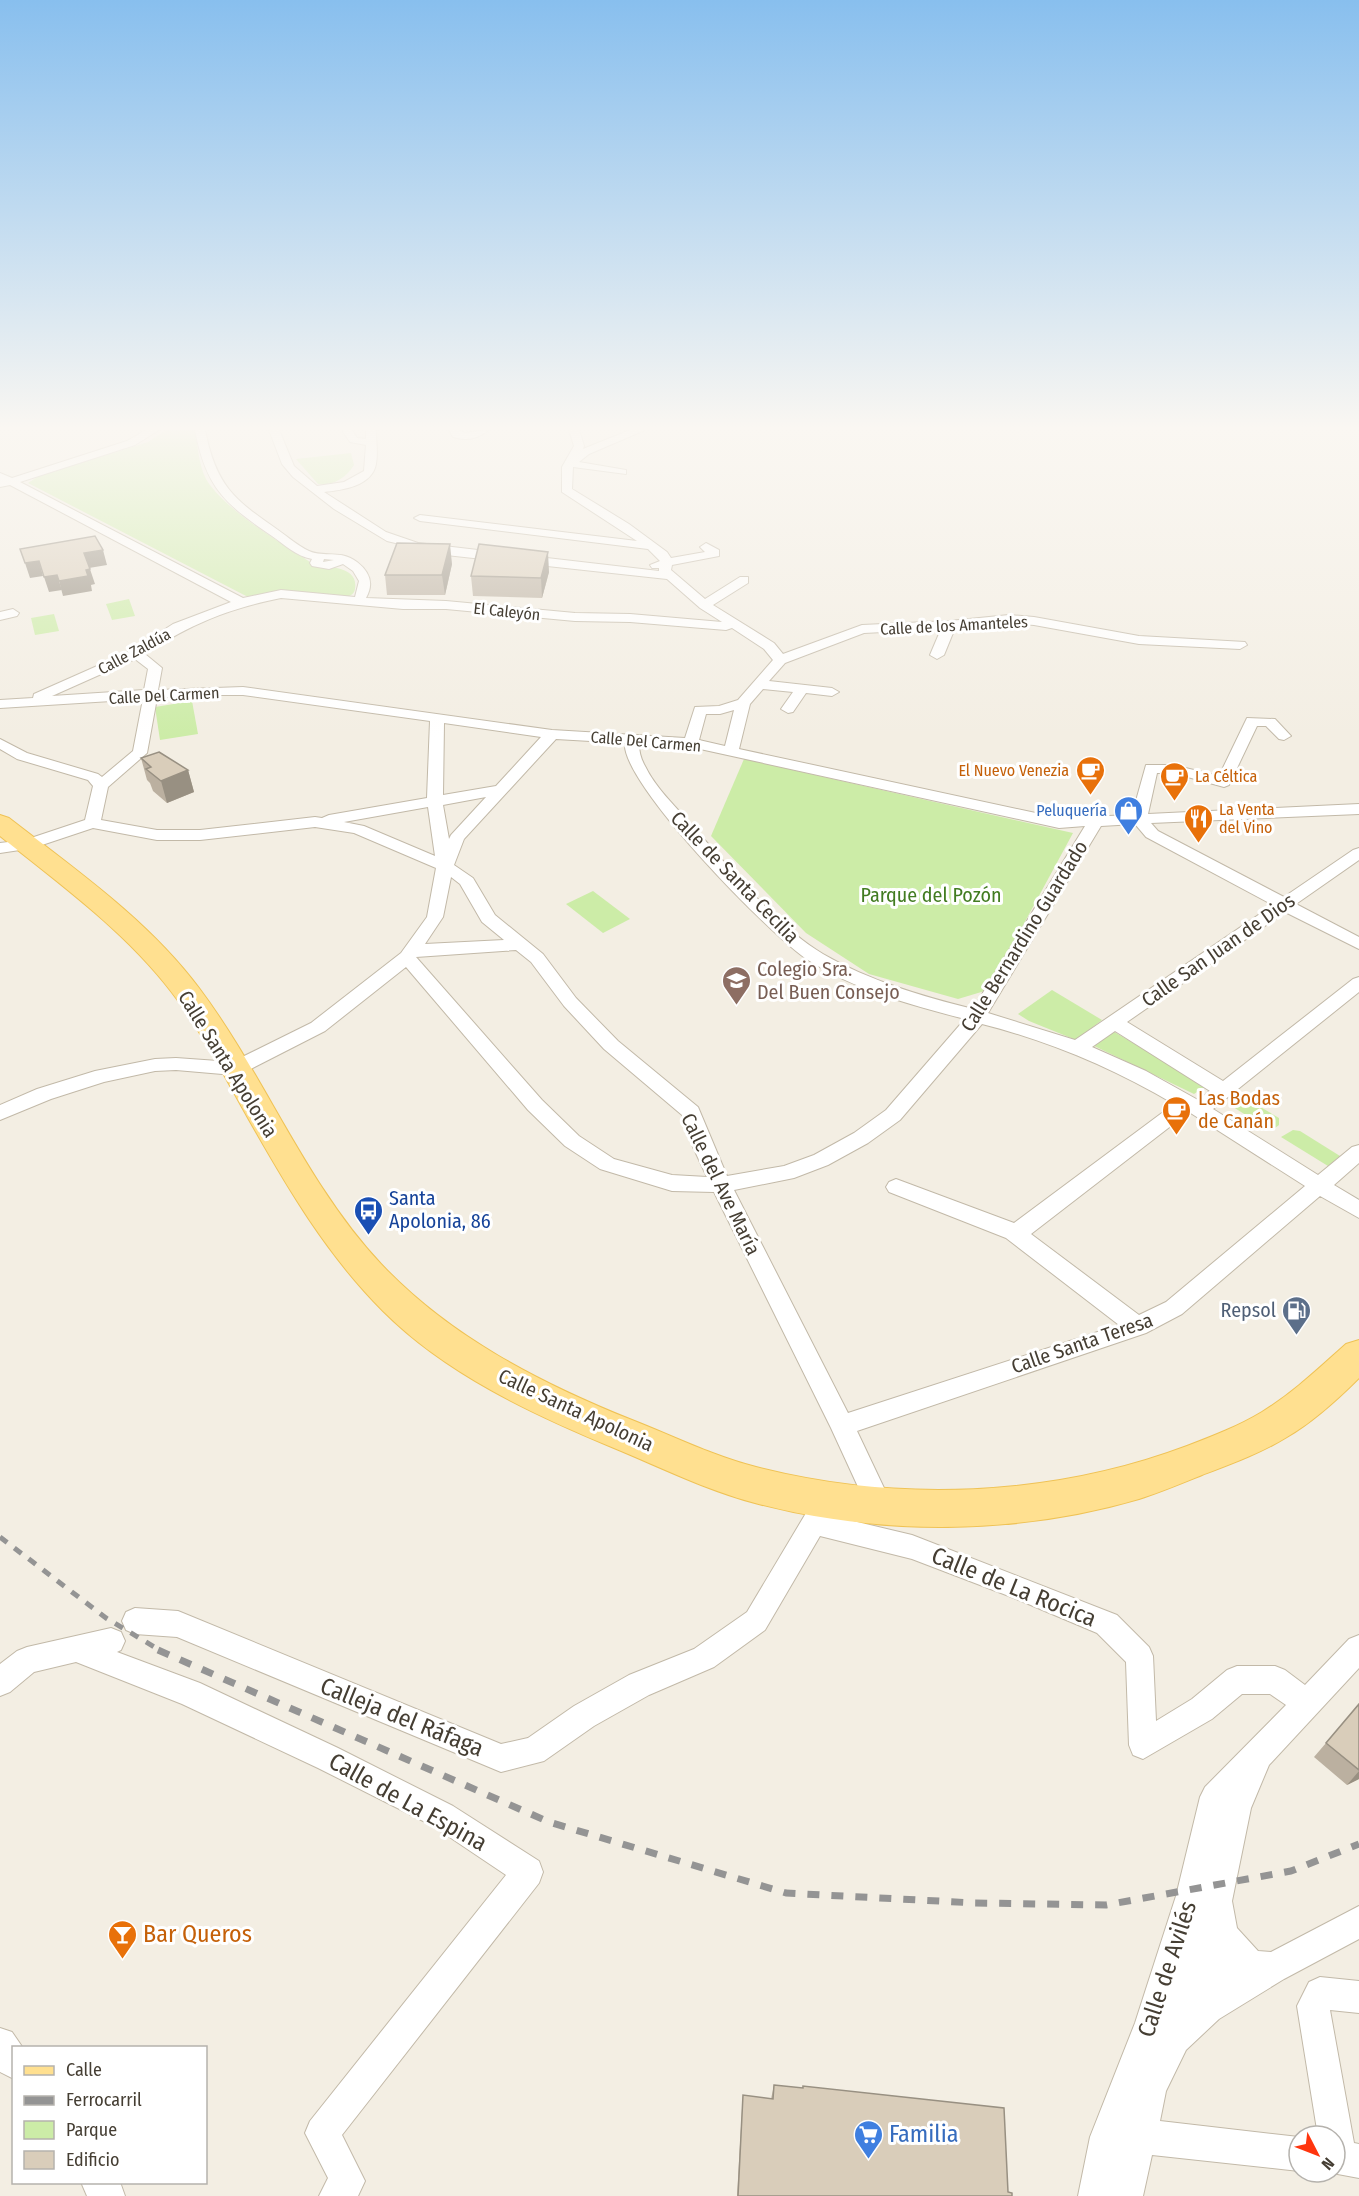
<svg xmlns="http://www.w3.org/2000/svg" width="1359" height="2196" font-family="'Fira Sans Condensed',sans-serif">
<rect width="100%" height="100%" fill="#f3eee3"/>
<g fill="#cceca7">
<path d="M166,430H195C198,447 199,471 210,485C233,515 279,541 310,562C325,569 359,564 355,589C354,595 349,596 345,598L248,597L28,483L39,476L148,442Z"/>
<path d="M351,453L354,465C346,478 333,486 318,484L296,459Z"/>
<polygon points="129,599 135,616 112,620 106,604"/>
<polygon points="54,614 59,631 35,635 31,618"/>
<polygon points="192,701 198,734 160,740 155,707"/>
<polygon points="744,759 1073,833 988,990 958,999 869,974 806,933 711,836"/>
<polygon points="593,891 630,919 603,933 566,904"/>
<polygon points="1052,990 1102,1020 1076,1040 1029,1021 1018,1014"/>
<polygon points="1111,1030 1206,1086 1194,1094 1090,1044"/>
<polygon points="1235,1092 1279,1118 1279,1125 1271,1131 1230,1105 1231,1097"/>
<polygon points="1293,1130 1300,1131 1340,1156 1328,1166 1281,1137"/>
</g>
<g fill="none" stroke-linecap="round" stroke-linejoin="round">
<defs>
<g id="street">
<path d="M146,430H159L135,445L20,482L243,598L281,590L355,597L359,581L353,571L343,564L329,569L312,566L310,563L312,559C296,556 285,545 272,536C225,504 206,488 195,430H205C216,485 233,499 278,530C288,537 298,546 309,551C325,558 339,549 357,562C370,572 374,584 366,598L446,601L575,613L630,614L722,622L700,608L667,579L446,555L387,541L334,509L293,477L282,464L269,430H279L294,466L317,486L344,482L364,471L366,445L350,442L342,430H352L357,438L366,439V430H376C376,441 378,453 376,464C372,486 343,490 324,492L386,532L418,543L659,571V568H652L650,565L660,561L648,549L420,521L414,518L420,515L637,541L562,492V467L574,446L569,430H579L584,446L583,449L630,430H645L589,454L579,462L626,470V474L573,467L572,489L629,524L667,552L671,558L705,552L700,547L706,543L719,550V556L672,565L671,570L705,599L740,577H748V583L713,605L774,643L783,654L862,625L949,621L1009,615L1034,617L1139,636L1245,642L1247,645L1240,649L1139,644L1034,625L1009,623L955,628L944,655L937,659L930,655L941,629L864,633L785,663L769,681L832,688L839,692L832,696L806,693L793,712L788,713L781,709L793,692L763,689L750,704L739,749L1059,818L1132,815L1146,765H1173L1219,776L1247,718L1275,719L1291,736L1284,740L1279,739L1266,726H1257L1229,785L1224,787L1173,773H1157L1148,814L1359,804V814L1151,823L1158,831L1284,897L1353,850L1359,848V860L1296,904L1359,937V949L1285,912L1127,1022L1223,1081L1353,979L1359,977V992L1213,1109L1318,1175L1352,1147L1359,1145V1163L1334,1185L1359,1200V1218L1320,1196L1182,1314L1146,1333L857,1431L893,1507L889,1515L880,1518L871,1515L831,1428L714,1192L672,1191L600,1169L565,1146L528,1110L406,967L325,1031L241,1074L234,1075L176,1070L155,1071L104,1082L51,1099L0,1120V1105L37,1089L95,1071L155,1059L176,1058L232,1062L311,1023L401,953L427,917L436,868L354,833L315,827L200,840H157L93,828L33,848L0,853V843L25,840L85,820L93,786L88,780L17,759L0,749V739L27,753L98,774L102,777L133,751L143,699L0,708V700L33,698L34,694L131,651L173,624L231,602L10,485L0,487V473L12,478L127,441ZM324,559L334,560L323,562ZM281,598L403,609H446L575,621L630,622L726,630L732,628L764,649L773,660L738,700L719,706L695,707L685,738L552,730L243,687L158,690L162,668L145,654C191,624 227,609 281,598ZM135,659L148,669L144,690L52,696ZM199,695H243L430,721L427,798L329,815L322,818L315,817L200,830H157L101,820L108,787L147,753L157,698ZM734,710L725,746L699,740L706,714H720ZM444,723L541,737L496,786L443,795ZM556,739L625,743C620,782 772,937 808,960C855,990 911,1005 965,1019L886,1110L854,1133L814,1155L784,1166L727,1176L698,1107L618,1041L576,998L543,954L495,915L473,878L454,865L464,839ZM639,744L691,747L1059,828L1085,826L973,1009C921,996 870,981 823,954C778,928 725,863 690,823C674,805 655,787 645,766C641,759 639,752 639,744ZM486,797L451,835L449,839L443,805ZM428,807L435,856L364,826L344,822ZM1135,824L1146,837L1273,905L1075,1040L988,1013L1101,826ZM451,877L460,884L482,922L504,940L425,944L443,917ZM516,950L531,962L564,1006L604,1049L682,1115L693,1147L707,1177L672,1175L614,1159L579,1136L542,1100L416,957ZM982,1024C1049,1041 1113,1068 1174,1104L1014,1223L896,1179L889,1182L886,1187L889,1192L1006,1238L1119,1325L848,1413L734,1190L794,1178L828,1165L868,1143L900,1120ZM1115,1031L1210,1091L1198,1100L1146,1071L1092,1047ZM1189,1112L1305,1186L1166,1302L1139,1315L1031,1234Z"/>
<path d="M449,430H459L464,433L488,430C478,439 466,441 453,437Z"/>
<polygon points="13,609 19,613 17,616 0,620 0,612"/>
<polygon points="827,1490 836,1493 840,1501 832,1516 912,1535 1117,1615 1149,1647 1153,1656 1156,1721 1192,1699 1227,1670 1237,1666 1275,1666 1285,1670 1305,1685 1349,1639 1359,1635 1359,1668 1269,1765 1251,1808 1232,1901 1237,1928 1258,1951 1271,1952 1359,1906 1359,1939 1284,1979 1219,2019 1186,2050 1166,2091 1160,2121 1299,2137 1299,2171 1152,2155 1143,2196 1078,2196 1090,2137 1135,2023 1176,1896 1200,1797 1205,1787 1286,1705 1270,1694 1242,1694 1212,1719 1143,1759 1133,1755 1129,1745 1126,1662 1097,1633 1014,1598 912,1559 820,1536 765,1630 714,1667 649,1695 594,1726 544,1761 501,1772 177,1637 135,1634 126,1630 122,1621 126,1612 135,1608 178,1611 501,1744 528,1738 574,1706 629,1675 694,1649 747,1612 818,1493"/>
<polygon points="111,1628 121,1632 125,1641 121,1650 117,1652 200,1683 338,1748 453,1806 539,1861 543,1872 539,1883 342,2135 365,2181 358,2196 319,2196 328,2178 305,2133 310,2121 506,1875 433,1826 318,1768 182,1704 76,1662 34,1672 10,1692 0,1696 0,1664 17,1651 27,1647"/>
<polygon points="1320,1977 1359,1981 1359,2013 1330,2010 1354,2143 1359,2144 1359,2178 1327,2172 1335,2172 1335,2136 1318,2136 1297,2006 1309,1982"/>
<polygon points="0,2028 12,2032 23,2048 14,2048 14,2079 0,2072"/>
<polygon points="81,2182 120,2182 125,2196 87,2196"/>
</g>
<path id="primary" d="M0,815L9,818C76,870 148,920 199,988C265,1076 305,1183 381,1264C450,1337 540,1383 632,1420C673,1436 713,1456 756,1467C896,1503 1052,1497 1187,1446C1213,1436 1239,1426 1262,1412C1293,1393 1319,1368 1346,1344L1359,1340V1378C1337,1400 1314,1421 1287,1437C1261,1453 1231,1464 1202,1475C1182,1483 1161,1492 1139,1499C1017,1535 878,1536 755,1503C706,1490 660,1467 614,1448C532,1414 446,1374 383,1311C326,1254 287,1187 248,1118C226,1079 205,1038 179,1002C131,935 63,887 0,836Z"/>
</defs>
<use href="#street" stroke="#c2b9a8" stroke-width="2"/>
<use href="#primary" stroke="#efc255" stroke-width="2"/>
<use href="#street" fill="#fff" fill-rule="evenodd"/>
<use href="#primary" fill="#ffe090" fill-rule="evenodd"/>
<polyline stroke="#949494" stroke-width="5" stroke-dasharray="9 9" stroke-linecap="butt" points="0,1537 106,1618 161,1651"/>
<polyline stroke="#949494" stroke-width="7" stroke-dasharray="12 12" stroke-linecap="butt" points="158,1650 549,1822 786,1893 975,1903 1106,1905 1291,1871 1359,1844"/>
</g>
<g fill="#bbb0a0">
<polygon points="452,564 445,595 387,595 385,575"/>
<polygon points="549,572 542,598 473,596 471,576"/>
<polygon points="141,758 188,770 194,792 167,803 153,791 150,783 147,780"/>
<polygon points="1359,1704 1359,1779 1347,1785 1314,1757 1326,1743"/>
<polygon points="774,2085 802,2088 803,2086 1008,2192 1012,2196 737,2196 742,2109 743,2095 771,2099"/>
</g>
<g fill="#989082">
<polygon points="450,544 452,564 445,595 442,575"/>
<polygon points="103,550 107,565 89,568 84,553"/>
<polygon points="548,552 549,572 542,598 541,578"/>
<polygon points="39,561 43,576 30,578 25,563"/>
<polygon points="90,569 95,584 91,585 92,591 63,596 59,581 86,570"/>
<polygon points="57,575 62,590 49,592 44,577"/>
<polygon points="188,770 194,792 167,803 161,781"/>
<polygon points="1359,1771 1359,1779 1347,1785"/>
</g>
<g fill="#d9cdba" stroke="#989082" stroke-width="1.5">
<polygon points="95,536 103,550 84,553 90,569 86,570 88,576 59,581 57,575 44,577 39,561 25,563 20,549"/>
<polygon points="397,543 450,544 442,575 385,575"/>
<polygon points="479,544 548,552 541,578 471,576"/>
<polygon points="159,752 188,770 161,781 146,769 151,767 141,758"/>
<polygon points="1359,1704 1359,1770 1326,1743"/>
<polygon points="774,2085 803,2088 803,2086 1004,2108 1008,2192 1012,2193 1012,2196 738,2196 743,2095 773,2099"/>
</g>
<linearGradient id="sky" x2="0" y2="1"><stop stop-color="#88bfee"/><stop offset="0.58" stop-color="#faf7f2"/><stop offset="1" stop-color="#faf7f2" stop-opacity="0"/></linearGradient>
<rect width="1359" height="738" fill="url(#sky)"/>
<defs>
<symbol id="cafe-pin" viewBox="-11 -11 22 30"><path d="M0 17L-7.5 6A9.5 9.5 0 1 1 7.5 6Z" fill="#e8710a" stroke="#fff"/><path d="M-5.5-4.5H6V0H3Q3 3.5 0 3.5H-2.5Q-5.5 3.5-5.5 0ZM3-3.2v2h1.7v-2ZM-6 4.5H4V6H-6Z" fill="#fff"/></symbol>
<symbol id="shop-pin" viewBox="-11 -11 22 30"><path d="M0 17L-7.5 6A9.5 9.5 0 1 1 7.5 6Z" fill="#3f7fe0" stroke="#fff"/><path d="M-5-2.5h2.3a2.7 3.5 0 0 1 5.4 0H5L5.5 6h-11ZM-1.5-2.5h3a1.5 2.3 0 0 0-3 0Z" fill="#fff"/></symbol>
<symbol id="restaurant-pin" viewBox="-11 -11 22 30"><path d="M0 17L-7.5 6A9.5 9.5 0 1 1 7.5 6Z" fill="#e8710a" stroke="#fff"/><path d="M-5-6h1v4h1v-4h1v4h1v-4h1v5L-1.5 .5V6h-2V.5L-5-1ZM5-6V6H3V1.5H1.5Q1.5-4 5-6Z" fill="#fff"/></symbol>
<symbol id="school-pin" viewBox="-11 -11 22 30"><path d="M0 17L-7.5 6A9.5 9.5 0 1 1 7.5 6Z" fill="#8d6e63" stroke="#fff"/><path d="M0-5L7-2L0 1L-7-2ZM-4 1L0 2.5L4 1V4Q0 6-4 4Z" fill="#fff"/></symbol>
<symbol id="bus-pin" viewBox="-11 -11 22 30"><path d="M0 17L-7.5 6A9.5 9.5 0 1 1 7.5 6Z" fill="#1a4fb4" stroke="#fff"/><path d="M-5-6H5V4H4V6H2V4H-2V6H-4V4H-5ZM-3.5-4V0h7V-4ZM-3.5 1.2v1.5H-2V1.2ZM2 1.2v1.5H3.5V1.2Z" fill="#fff"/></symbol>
<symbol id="fuel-pin" viewBox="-11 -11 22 30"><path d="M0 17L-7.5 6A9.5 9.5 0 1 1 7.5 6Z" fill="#5c6f8a" stroke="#fff"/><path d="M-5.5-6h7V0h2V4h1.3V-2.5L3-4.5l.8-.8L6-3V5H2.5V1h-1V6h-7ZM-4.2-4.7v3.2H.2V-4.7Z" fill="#fff"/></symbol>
<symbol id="bar-pin" viewBox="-11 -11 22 30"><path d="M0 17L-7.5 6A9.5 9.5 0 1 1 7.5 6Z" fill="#e8710a" stroke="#fff"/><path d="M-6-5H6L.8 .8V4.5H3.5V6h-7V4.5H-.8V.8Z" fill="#fff"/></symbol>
<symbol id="supermarket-pin" viewBox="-11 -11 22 30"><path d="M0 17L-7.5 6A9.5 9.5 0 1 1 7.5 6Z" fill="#3f7fe0" stroke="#fff"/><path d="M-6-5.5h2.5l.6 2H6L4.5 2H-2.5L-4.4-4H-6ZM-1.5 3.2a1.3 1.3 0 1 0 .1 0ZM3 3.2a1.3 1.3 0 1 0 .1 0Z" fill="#fff"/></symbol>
</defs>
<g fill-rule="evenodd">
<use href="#cafe-pin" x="1074" y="754" width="33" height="45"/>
<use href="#cafe-pin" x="1158" y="760" width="33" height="45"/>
<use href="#shop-pin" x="1112" y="794" width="33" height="45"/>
<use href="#restaurant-pin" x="1182" y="802" width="33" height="45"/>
<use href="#school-pin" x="720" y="964" width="33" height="45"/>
<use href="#cafe-pin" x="1160" y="1094" width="33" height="45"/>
<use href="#bus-pin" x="352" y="1194" width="33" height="45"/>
<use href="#fuel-pin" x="1280" y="1294" width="33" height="45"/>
<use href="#bar-pin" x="106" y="1918" width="33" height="45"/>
<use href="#supermarket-pin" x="852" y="2118" width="33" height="45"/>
</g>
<g text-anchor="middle" stroke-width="6" stroke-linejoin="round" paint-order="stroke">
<g font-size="16" fill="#453e33" stroke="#fff">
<text transform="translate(507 611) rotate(6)" y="6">El Caleyón</text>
<text transform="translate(954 625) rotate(-3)" y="6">Calle de los Amanteles</text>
<text transform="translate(134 651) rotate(-28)" y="6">Calle Zaldúa</text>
<text transform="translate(164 695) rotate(-3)" y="6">Calle Del Carmen</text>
<text transform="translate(646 741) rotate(5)" y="6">Calle Del Carmen</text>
</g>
<g font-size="16" fill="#c56008" stroke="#fff" text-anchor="start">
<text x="1069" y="776" text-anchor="end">El Nuevo Venezia</text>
<text x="1195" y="782">La Céltica</text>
<text x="1219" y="815">La Venta<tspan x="1219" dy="18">del Vino</tspan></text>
</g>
<g font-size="16" fill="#366cbe" stroke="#fff" text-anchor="end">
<text x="1107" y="816">Peluquería</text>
</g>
<g font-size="20" fill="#453e33" stroke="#fff">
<text transform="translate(735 877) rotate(46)" y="7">Calle de Santa Cecilia</text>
<text transform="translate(1024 936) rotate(-58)" y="7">Calle Bernardino Guardado</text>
<text transform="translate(1218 950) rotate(-35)" y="7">Calle San Juan de Dios</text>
<text transform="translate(228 1064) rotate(58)" y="7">Calle Santa Apolonia</text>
<text transform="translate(721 1184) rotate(64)" y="7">Calle del Ave María</text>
<text transform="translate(1082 1343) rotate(-19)" y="7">Calle Santa Teresa</text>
<text transform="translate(576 1410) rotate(25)" y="7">Calle Santa Apolonia</text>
</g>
<g font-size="20" fill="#427c21" stroke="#fff">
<text x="931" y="902">Parque del Pozón</text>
</g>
<g font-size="20" fill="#785e54" stroke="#fff" text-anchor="start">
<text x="757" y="976">Colegio Sra.<tspan x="757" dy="23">Del Buen Consejo</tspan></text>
</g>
<g font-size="20" fill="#c56008" stroke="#fff" text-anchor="start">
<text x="1198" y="1105">Las Bodas<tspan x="1198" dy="23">de Canán</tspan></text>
</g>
<g font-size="20" fill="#164399" stroke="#fff" text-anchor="start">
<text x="389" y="1205">Santa<tspan x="389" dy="23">Apolonia, 86</tspan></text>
</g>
<g font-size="20" fill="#4e5e75" stroke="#fff" text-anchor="end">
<text x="1276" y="1317">Repsol</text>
</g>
<g font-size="24" fill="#453e33" stroke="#fff">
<text transform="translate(1014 1587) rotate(22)" y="8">Calle de La Rocica</text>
<text transform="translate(402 1717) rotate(22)" y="8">Calleja del Ráfaga</text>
<text transform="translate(408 1802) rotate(29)" y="8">Calle de La Espina</text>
<text transform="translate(1167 1969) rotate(-72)" y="8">Calle de Avilés</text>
</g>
<g font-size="24" fill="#c56008" stroke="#fff" text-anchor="start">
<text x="143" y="1942">Bar Queros</text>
</g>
<g font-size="24" fill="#366cbe" stroke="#fff" text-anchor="start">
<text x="889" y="2142">Familia</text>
</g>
</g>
<rect x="12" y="2046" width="195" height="138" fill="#ffffff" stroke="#b5b2ad" stroke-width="1.5"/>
<rect x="24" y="2066" width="30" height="9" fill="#ffe090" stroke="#b5b2ad" stroke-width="1.5"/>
<text x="66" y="2076" font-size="18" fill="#453e33">Calle</text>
<rect x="24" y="2096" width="30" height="9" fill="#949494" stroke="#b5b2ad" stroke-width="1.5"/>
<text x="66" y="2106" font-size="18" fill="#453e33">Ferrocarril</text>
<rect x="24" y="2121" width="30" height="18" fill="#cceca7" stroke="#b5b2ad" stroke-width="1.5"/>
<text x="66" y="2136" font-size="18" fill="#453e33">Parque</text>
<rect x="24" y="2151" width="30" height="18" fill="#d9cdba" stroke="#b5b2ad" stroke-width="1.5"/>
<text x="66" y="2166" font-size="18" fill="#453e33">Edificio</text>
<g transform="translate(1317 2154) rotate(132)"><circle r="28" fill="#ffffff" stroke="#b5b2ad" stroke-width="1.5"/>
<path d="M0-4.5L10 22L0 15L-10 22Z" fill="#ff350e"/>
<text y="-9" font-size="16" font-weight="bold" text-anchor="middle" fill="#453e33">N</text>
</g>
</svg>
